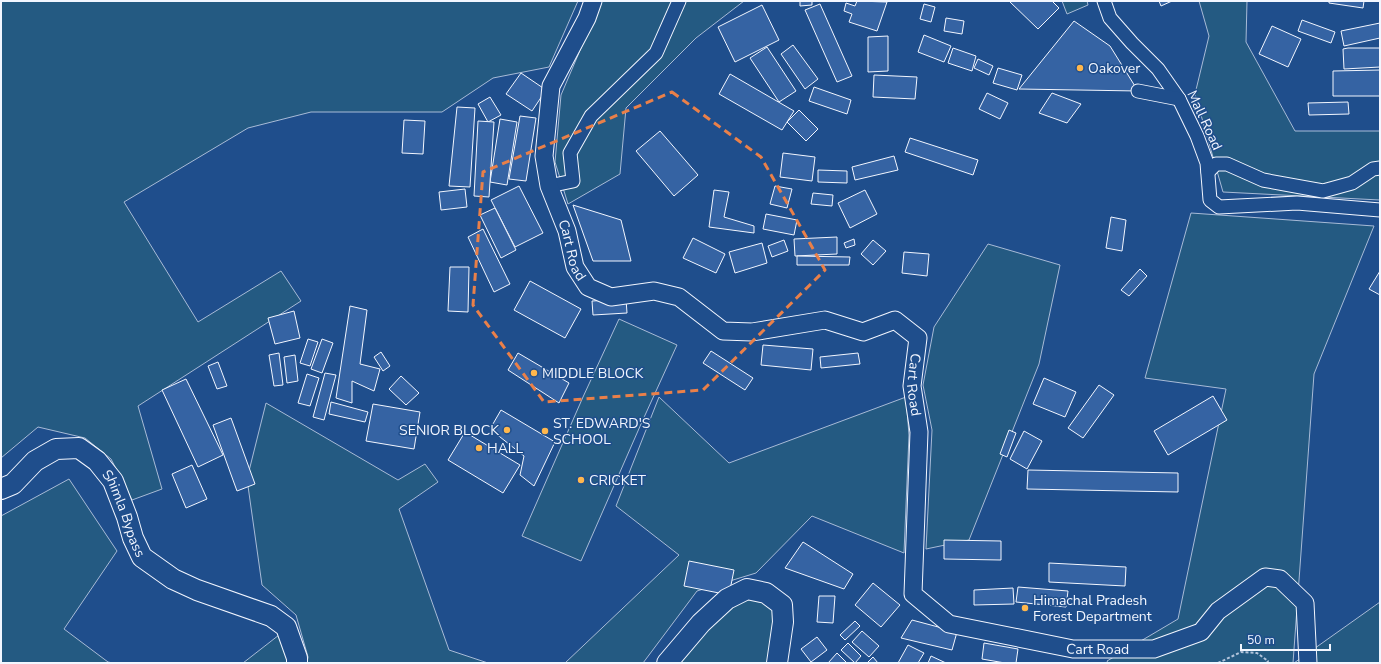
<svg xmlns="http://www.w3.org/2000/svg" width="1381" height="664" font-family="'Nunito Sans',sans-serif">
<rect width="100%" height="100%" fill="#1f4e8c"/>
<g fill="#245a82" stroke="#a8bbd7">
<polygon points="1,1 578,1 549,67 493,78 442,112 311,112 248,128 124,202 198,322 281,271 301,301 138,406 162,489 132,500 111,459 85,438 38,427 1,458"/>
<polygon points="601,1 744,1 696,38 626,108 620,174 568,204 555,162 561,95"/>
<polygon points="1062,1 1087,1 1088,5 1067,14"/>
<polygon points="1199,1 1247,1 1246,42 1295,131 1380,131 1380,200 1223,192 1195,94 1209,36"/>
<polygon points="1191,213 1374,226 1314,374 1293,663 1108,663 1107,661 1178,619 1226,389 1145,378"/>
<polygon points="988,244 1060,265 1039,364 969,540 926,549 932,430 923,385 934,327"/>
<polygon points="619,319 677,345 641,424 581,561 522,536 583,397"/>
<polygon points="659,397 729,463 906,397 909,435 904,553 812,516 756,573 697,591 643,663 565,663 679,555 616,506"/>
<polygon points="266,403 398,480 425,464 438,482 399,509 449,650 488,663 307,663 308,657 296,615 262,585 247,479"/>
<polygon points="69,479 117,551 64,629 108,662 113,663 1,663 1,516"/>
<polygon points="750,594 778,609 773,663 672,663 706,625"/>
<polygon points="1380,602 1380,663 1294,663"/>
<polygon points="279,635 289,663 243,663"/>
</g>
<g fill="#3563a3" stroke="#f2f6ff">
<polygon points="800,1 812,1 812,5 800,6"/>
<polygon points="857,1 887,2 877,31 849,22 852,14 844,11 846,3 855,6"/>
<polygon points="1009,1 1052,1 1059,8 1038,29"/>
<polygon points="1159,1 1172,1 1161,6"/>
<polygon points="1329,1 1364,1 1363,8 1329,3"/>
<polygon points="820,4 852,76 837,82 805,10"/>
<polygon points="924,4 935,7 931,22 920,19"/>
<polygon points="762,5 779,40 735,62 718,27"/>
<polygon points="946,18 964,21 962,34 944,31"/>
<polygon points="1302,20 1335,32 1331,43 1298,31"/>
<polygon points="1074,21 1110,46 1138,91 1019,89"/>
<polygon points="1380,23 1380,38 1344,46 1341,31"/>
<polygon points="1272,26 1301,39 1288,67 1259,54"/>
<polygon points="924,35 951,46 944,62 918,52"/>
<polygon points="888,36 888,71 868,72 868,37"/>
<polygon points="793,45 818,79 805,89 781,54"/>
<polygon points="767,47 796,91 779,102 750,58"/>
<polygon points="953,48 976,56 972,71 948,63"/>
<polygon points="1348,48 1380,48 1380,67 1344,69 1343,49"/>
<polygon points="978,59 993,66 989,75 974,68"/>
<polygon points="998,68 1022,75 1017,90 993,83"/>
<polygon points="1380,70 1380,96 1333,96 1333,71"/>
<polygon points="521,73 546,90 532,111 506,94"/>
<polygon points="730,74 794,111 782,130 719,94"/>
<polygon points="874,75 917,77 915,99 873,97"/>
<polygon points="814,87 851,100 847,114 809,101"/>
<polygon points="987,93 1008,103 1000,119 979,109"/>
<polygon points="1052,93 1081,104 1067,123 1039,113"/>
<polygon points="490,97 501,115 488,122 478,104"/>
<polygon points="1348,102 1349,114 1309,115 1308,103"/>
<polygon points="457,107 475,108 470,187 449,186"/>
<polygon points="799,110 818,129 806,141 787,122"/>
<polygon points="520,116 536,118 526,181 509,179"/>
<polygon points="500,119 517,122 507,185 490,182"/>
<polygon points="404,120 425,121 423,154 402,153"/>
<polygon points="478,121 494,122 489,197 474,196"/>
<polygon points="660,131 698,175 674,196 636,151"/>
<polygon points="910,138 978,160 973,175 905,152"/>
<polygon points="783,153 815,157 812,181 780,177"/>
<polygon points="894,156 898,170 855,180 852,167"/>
<polygon points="818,170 847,171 847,183 818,182"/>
<polygon points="519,186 543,233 515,247 491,200"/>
<polygon points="775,186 792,189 787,208 770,204"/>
<polygon points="465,189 467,207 441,210 439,192"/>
<polygon points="714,190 729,192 724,217 754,226 754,233 709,227"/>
<polygon points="865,190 877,214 850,228 838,203"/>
<polygon points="813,193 833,195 832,206 811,204"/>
<polygon points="573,205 621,220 631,261 593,261"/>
<polygon points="495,208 516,250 501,258 480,215"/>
<polygon points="766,214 797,220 794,235 763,229"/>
<polygon points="1111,217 1126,220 1122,251 1106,248"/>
<polygon points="483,229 510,284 494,292 468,237"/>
<polygon points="837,237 837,254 795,256 794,239"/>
<polygon points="693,238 725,254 716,273 683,258"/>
<polygon points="854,239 855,245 846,248 844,243"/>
<polygon points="784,240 788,251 772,257 768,246"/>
<polygon points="873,240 886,251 873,265 861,254"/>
<polygon points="762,243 767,263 735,273 729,252"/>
<polygon points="904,252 929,254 927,276 902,273"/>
<polygon points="797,256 850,257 849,265 797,265"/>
<polygon points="450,267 469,267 468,312 448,311"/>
<polygon points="1140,269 1147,276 1129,296 1121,290"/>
<polygon points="1380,271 1380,295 1369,289"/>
<polygon points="530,281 581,309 565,338 514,310"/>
<polygon points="626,299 627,313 593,315 592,301"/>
<polygon points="350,306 367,310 360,364 380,369 374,391 352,381 352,403 336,398"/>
<polygon points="294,311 300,338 275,344 268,318"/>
<polygon points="308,339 318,342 310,366 300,363"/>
<polygon points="322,339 333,343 322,373 311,369"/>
<polygon points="763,345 813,349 811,370 761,365"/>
<polygon points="711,351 753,378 745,390 703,363"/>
<polygon points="381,352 390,366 383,371 374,357"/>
<polygon points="279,353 283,385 274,386 269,355"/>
<polygon points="518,353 569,383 559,403 508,370"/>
<polygon points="858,353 860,364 821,368 820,357"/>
<polygon points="295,355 298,381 287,383 284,357"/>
<polygon points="218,362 227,386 217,389 208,366"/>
<polygon points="325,373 336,375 324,420 313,417"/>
<polygon points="307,374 319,378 310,406 298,403"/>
<polygon points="401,376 419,393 406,405 389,389"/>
<polygon points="1044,378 1076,392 1065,417 1033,404"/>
<polygon points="186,379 223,455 198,467 162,390"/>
<polygon points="1099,385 1114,395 1083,438 1068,428"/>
<polygon points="1213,396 1227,420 1168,455 1154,431"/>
<polygon points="331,402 368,412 365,422 329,414"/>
<polygon points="373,404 420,412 414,449 366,441"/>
<polygon points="501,410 555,442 534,486 520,475 524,456 490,429"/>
<polygon points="231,418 255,484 237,491 213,425"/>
<polygon points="1009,430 1016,433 1007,457 1000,454"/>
<polygon points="1024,431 1042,441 1027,469 1010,459"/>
<polygon points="465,432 520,465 503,493 448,460"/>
<polygon points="192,465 207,499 186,508 172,474"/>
<polygon points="1028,470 1178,473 1178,492 1027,489"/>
<polygon points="944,540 1001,541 1001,560 944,559"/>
<polygon points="803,542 853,574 844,589 785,568"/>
<polygon points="689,561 734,570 729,595 684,586"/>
<polygon points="1049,563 1126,567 1125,586 1049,582"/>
<polygon points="873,583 900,605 881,627 855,605"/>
<polygon points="1018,587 1068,591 1066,607 1016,602"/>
<polygon points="1013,588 1014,604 974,605 974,590"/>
<polygon points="819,596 835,596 833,623 817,622"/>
<polygon points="912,620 957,632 952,650 901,638"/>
<polygon points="855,621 860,626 845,640 840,635"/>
<polygon points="862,631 879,646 869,657 852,642"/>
<polygon points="817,637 827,650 811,662 801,649"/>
<polygon points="848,643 861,656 855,663 841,650"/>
<polygon points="984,643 1018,649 1016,663 1005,663 982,659"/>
<polygon points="908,645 924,653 918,663 898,663"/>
<polygon points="837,653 847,663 828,663"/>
<polygon points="931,656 946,663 928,663"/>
<polygon points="873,657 878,663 867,663"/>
</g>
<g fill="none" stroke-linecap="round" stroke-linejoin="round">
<defs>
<g id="minor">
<polyline points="1104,1 1110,18 1132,43 1158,69 1179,99 1197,136 1207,163 1210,200 1219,207 1297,203 1380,210"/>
<polyline points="1138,91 1179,99"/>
<polyline points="1208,172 1216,164 1227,164 1263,180 1323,191 1352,183 1373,169 1380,168"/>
<polyline points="549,186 573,181 570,153 591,116 656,53 679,1"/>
</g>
<g id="major">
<path id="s1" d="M593,1L587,18L551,86L544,156L549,186L567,231L575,267L588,287L611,297L654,291L679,297L723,331L752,332L825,320L863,332L895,320L918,338L912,386L919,432L913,594L949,624L1073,649H1154L1201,632L1218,611L1265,577L1280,579L1305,603L1308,663"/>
</g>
<g id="highway">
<path id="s2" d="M1,489L13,484L35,461L56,449L79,448L97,461L113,481L127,517L133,538L142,557L173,579L197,590L271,616L286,627L297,658V663"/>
<polyline points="667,663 701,623 727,599 747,589 766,593 782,605 783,622 777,663"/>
</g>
</defs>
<use href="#minor" stroke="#f2f6ff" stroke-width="15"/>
<use href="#major" stroke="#f2f6ff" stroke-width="19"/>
<use href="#highway" stroke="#f2f6ff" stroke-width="22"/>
<polyline stroke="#b3c4dc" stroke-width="2" stroke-dasharray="3 2" stroke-linecap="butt" points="1218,663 1241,652 1257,653 1268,661 1267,663"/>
<use href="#minor" stroke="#1f4e8c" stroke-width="13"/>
<use href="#major" stroke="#1f4e8c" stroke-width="17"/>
<use href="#highway" stroke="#1f4e8c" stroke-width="20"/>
</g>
<path fill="none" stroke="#ea8049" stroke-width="3" stroke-dasharray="8 5" stroke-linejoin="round" d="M672,92L761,157L825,270L703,390L544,402L473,305L483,172Z"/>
<g fill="#ffb74d" stroke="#1f4e8c" stroke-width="1.5">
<circle cx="1080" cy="68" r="4"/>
<circle cx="534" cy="373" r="4"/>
<circle cx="507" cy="430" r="4"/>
<circle cx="545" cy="431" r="4"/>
<circle cx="479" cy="448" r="4"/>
<circle cx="581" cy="480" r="4"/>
<circle cx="1025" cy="608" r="4"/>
</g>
<g text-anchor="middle" stroke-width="3" stroke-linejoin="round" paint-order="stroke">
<g font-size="14" fill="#f2f6ff" stroke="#1f4e8c" text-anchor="start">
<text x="1088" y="73">Oakover</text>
<text x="542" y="378">MIDDLE BLOCK</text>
<text x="553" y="428">ST. EDWARD'S<tspan x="553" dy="16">SCHOOL</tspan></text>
<text x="499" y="435" text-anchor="end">SENIOR BLOCK</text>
<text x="487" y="453">HALL</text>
<text x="589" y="485">CRICKET</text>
<text x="1033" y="605">Himachal Pradesh<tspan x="1033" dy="16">Forest Department</tspan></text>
</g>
<g font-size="14" fill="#f2f6ff" stroke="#1f4e8c">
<text transform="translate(1205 120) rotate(65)" y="5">Mall Road</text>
<text dy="5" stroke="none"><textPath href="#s1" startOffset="264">Cart Road</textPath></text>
<text dy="5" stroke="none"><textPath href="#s1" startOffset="708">Cart Road</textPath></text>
<text dy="5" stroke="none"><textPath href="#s2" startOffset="174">Shimla Bypass</textPath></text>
<text dy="5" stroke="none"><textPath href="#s1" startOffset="1116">Cart Road</textPath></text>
</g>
</g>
<rect width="1381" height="664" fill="none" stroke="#f2f6ff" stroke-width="4"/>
<path d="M1241 644v6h89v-6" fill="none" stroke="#f2f6ff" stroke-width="2"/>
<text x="1247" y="644" font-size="12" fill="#f2f6ff" stroke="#1f4e8c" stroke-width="3" paint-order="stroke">50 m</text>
</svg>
